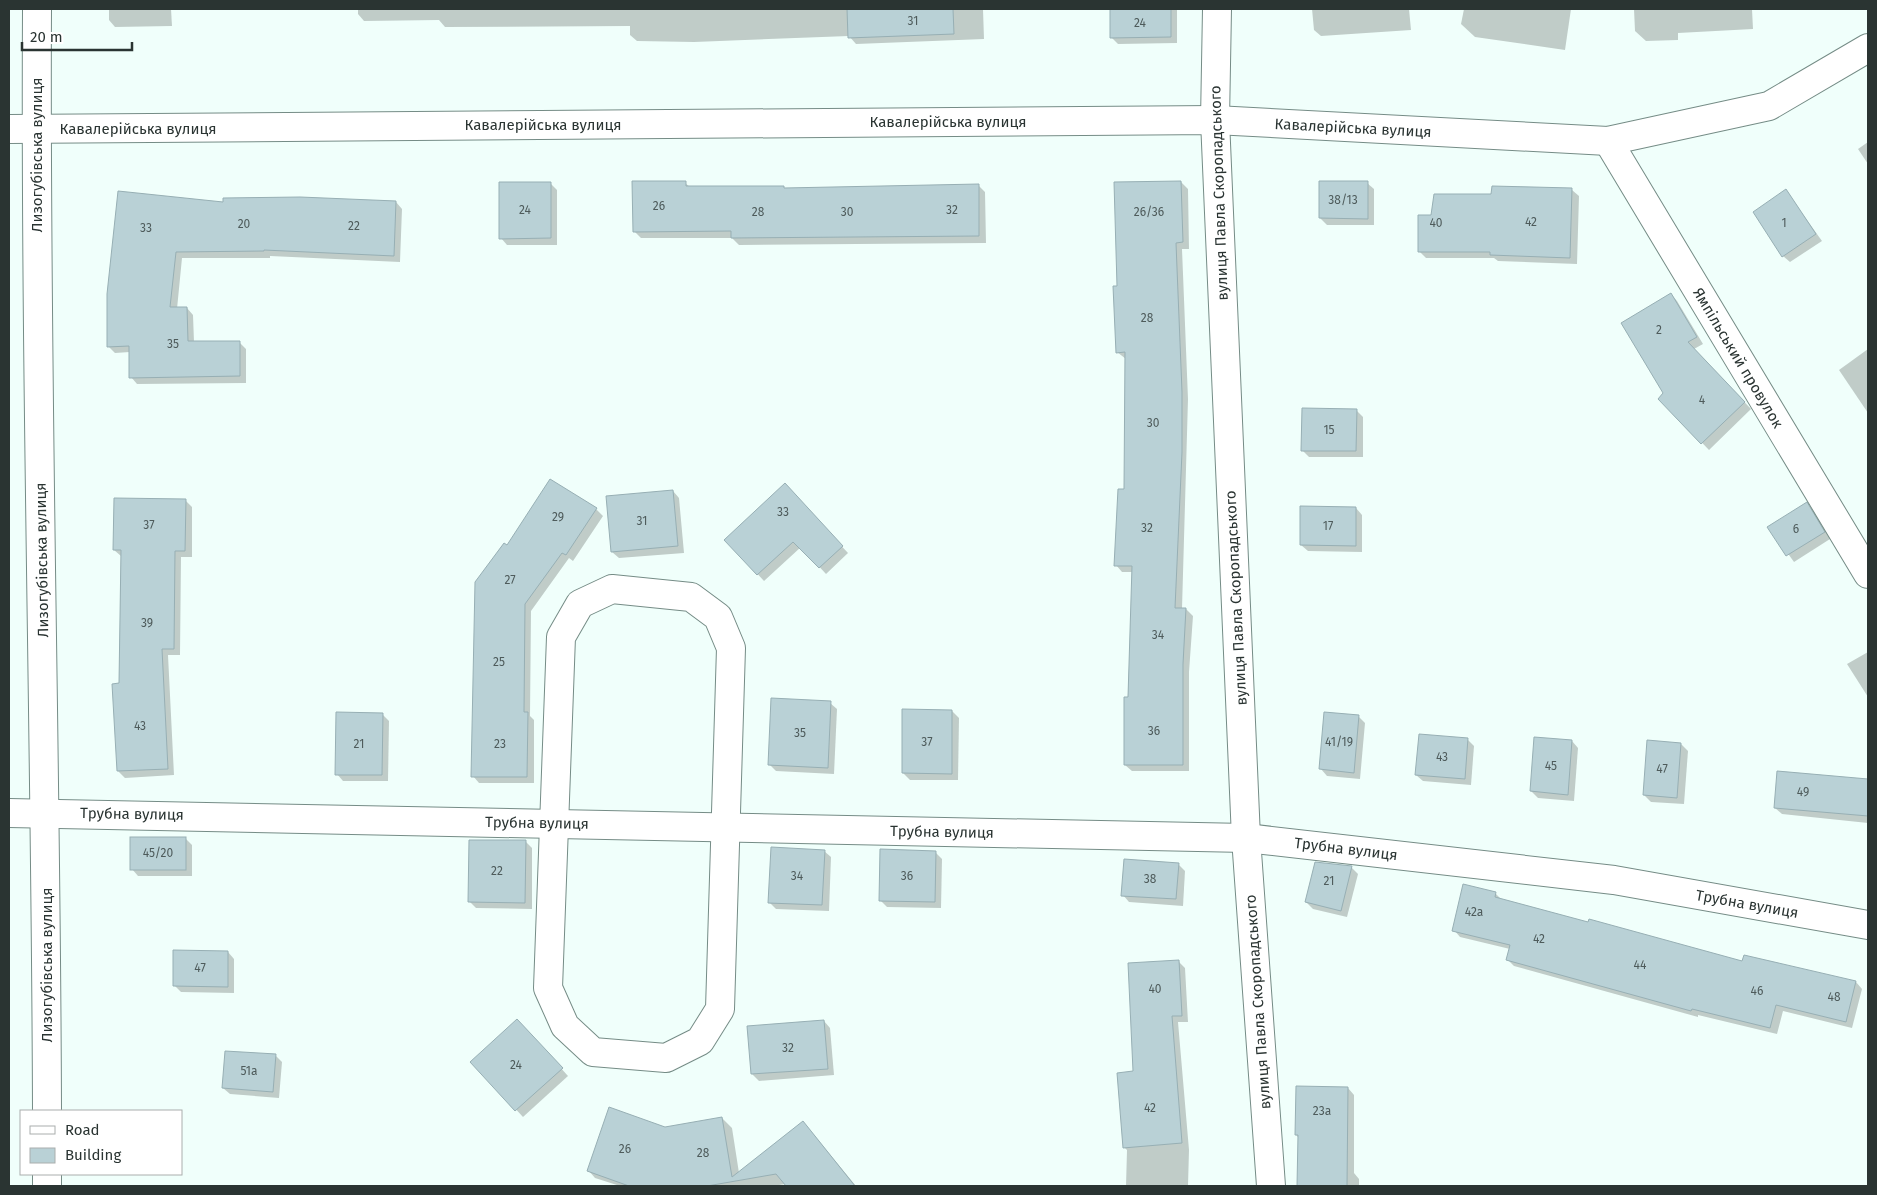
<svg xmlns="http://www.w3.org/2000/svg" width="1877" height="1195" font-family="'Fira Sans',sans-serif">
<rect width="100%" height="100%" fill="#f0fffb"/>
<g fill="#0003">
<polygon points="109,9 171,9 172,26 115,27 109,20"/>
<polygon points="358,9 983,9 984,39 856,44 849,36 694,42 637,41 630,35 630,26 445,27 439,20 364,21 358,14"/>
<polygon points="1111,9 1177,9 1177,43 1118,44 1111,37"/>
<polygon points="1312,9 1409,9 1411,30 1321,36 1314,30"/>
<polygon points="1464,9 1571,9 1565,50 1475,37 1461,24"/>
<polygon points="1634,9 1752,9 1753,29 1678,33 1678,40 1646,41 1635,31"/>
<polygon points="1868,142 1868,164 1858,149"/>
<polygon points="1181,182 1188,189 1189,249 1182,249 1188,399 1182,609 1186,609 1193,616 1189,672 1189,771 1132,771 1125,765 1133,572 1122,572 1116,565 1126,490 1126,359 1117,352 1119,288"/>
<polygon points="550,183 557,190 557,245 507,245 501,238"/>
<polygon points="685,183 690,187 783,187 785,189 978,185 985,192 986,243 739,245 732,238 641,238 634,231"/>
<polygon points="1367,183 1374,189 1374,225 1327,225 1320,218"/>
<polygon points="1572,190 1579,196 1577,264 1498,261 1494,258 1426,258 1419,251 1432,217 1493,195"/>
<polygon points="1786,191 1822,241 1790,262 1783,256"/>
<polygon points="396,202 402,209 400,262 270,256 270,258 182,258 177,309 187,308 193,315 194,342 239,342 246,349 246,383 137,384 131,377 130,352 115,353 108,346 109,294 225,204"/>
<polygon points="1671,294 1677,301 1703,344 1694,349 1751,409 1709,450 1660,399 1665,394"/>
<polygon points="1868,349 1868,413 1839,370"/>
<polygon points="1356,410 1363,417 1363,457 1309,457 1302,450"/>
<polygon points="673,491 679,498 684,553 619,558 612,552"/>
<polygon points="791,492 848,553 826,574 801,547 764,581 726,540"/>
<polygon points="185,500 192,507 192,557 181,557 180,655 168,655 174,775 125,778 118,771 121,556 114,550"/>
<polygon points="1806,504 1813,510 1830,539 1794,562 1769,527"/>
<polygon points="1356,508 1362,515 1362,552 1308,551 1301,545"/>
<polygon points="596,509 603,516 573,561 569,558 531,611 530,716 534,720 534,783 479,783 473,776 507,547"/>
<polygon points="1868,652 1868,697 1847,664"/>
<polygon points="830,703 837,709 834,774 776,771 769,764"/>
<polygon points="952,711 959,718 958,780 910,780 903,773"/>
<polygon points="382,714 389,721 388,781 343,781 337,774"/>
<polygon points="1358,716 1365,723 1360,779 1327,776 1321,769"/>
<polygon points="1468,740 1474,746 1471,785 1423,781 1416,775"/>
<polygon points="1572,741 1578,748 1574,801 1538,798 1531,791"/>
<polygon points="1681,744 1688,751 1684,804 1651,802 1644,795"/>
<polygon points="1778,773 1868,780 1868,823 1782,814 1775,808"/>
<polygon points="185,838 192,845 192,876 138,876 132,869"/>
<polygon points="525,841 532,848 532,909 476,908 470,902"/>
<polygon points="824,851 831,857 829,911 776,909 770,903"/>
<polygon points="935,852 942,859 941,908 887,907 880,900"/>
<polygon points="1178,864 1185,871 1183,906 1129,902 1123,895"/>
<polygon points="1351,867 1358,874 1347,917 1313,909 1306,902"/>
<polygon points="1496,894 1502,900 1743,963 1856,982 1862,989 1852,1028 1783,1011 1777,1034 1698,1015 1698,1017 1514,966 1507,959 1510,949 1460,937 1454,930"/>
<polygon points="228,952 234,959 234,993 181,992 174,985"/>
<polygon points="1178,961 1185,968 1188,1022 1178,1022 1189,1150 1188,1186 1126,1186 1127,1150 1124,1147 1135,1072"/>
<polygon points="824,1021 830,1028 834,1075 759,1081 752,1074"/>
<polygon points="524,1027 568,1076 523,1117 472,1062"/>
<polygon points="276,1056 282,1062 279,1098 230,1094 223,1088"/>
<polygon points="1348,1088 1354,1095 1354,1173 1359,1179 1359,1186 1298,1186 1299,1138 1296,1135"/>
<polygon points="722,1118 732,1128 739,1173 803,1122 856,1186 787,1186 786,1184 772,1186 684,1186 674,1126"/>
<polygon points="669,1134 651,1186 620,1186 595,1178 589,1171"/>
</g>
<g fill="#b9d1d6" stroke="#97afb4">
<polygon points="847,9 953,9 954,34 848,38"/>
<polygon points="1110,9 1171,9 1171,37 1110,38"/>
<polygon points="632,181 686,181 686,186 784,186 784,188 979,184 979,236 731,238 731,231 633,232"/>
<polygon points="1181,181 1183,242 1176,243 1182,392 1182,452 1175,608 1186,608 1183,664 1183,765 1124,765 1124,697 1128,697 1132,566 1114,566 1118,489 1124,489 1125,352 1116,353 1113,286 1117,286 1114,182"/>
<polygon points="1319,181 1368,181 1368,219 1319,218"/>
<polygon points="499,182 551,182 551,238 499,239"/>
<polygon points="1492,186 1572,188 1570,258 1490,255 1490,252 1418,252 1418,215 1431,215 1434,194 1491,194"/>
<polygon points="1786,189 1816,234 1782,257 1753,212"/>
<polygon points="118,191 223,202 223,198 300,197 396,201 394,256 264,250 264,251 176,252 170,307 187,307 188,341 240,341 240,376 129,378 129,346 107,347 107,294"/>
<polygon points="1671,293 1697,337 1688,342 1745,402 1701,444 1658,399 1663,393 1621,323"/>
<polygon points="1302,408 1357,409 1356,451 1301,451"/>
<polygon points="550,479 597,508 566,555 562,553 525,604 524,712 528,712 527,777 471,777 475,582 504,543 507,545"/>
<polygon points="785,483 843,546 819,568 793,542 757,575 724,540"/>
<polygon points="673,490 678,546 611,552 606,496"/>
<polygon points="114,498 186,499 185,551 175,551 174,649 162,649 168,769 117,771 112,684 119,683 121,550 113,550"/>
<polygon points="1807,502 1825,532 1786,556 1767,527"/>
<polygon points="1300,506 1356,507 1356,546 1300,545"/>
<polygon points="771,698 831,701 828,768 768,765"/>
<polygon points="902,709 952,710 952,774 902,773"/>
<polygon points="336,712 383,713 382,775 335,775"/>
<polygon points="1324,712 1359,715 1354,773 1319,769"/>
<polygon points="1419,734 1468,738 1465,779 1415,775"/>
<polygon points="1534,737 1572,740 1568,795 1530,791"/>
<polygon points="1647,740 1681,743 1677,798 1643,795"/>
<polygon points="1777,771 1868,779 1868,816 1774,808"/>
<rect x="130" y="837" width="56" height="33"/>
<polygon points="469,840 526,840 525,903 468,902"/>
<polygon points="771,847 825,850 822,905 768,903"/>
<polygon points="880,849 936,851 935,902 879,901"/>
<polygon points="1124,859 1179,863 1176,899 1121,896"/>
<polygon points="1315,862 1352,866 1341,911 1305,902"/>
<polygon points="1463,884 1496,892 1495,897 1588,922 1589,919 1742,961 1744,955 1856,981 1846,1022 1776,1005 1770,1028 1692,1009 1691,1011 1506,960 1510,945 1452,931"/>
<polygon points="173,950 228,951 228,987 173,986"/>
<polygon points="1179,960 1182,1016 1172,1016 1182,1143 1123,1148 1117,1073 1133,1071 1128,963"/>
<polygon points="517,1019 563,1068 515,1111 470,1062"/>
<polygon points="824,1020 828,1069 751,1074 747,1026"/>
<polygon points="225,1051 276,1054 273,1092 222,1088"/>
<polygon points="1296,1086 1348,1087 1347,1186 1297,1186 1298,1135 1295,1135"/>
<polygon points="609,1107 665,1127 722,1117 732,1177 803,1121 855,1186 786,1186 776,1174 707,1186 629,1186 587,1171"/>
</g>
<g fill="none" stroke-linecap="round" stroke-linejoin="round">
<defs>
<g id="street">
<path d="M37,9C35,376 46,744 47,1111"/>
<polyline points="1217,9 1215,120 1246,838 1271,1186"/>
<polyline points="9,129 1215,120 1608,141 1769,106 1868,48"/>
<polyline points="1608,141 1868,574"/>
<polygon points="612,589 691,597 718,617 731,648 720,1009 700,1041 666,1058 593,1052 565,1026 548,988 561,637 580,604"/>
<polyline points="9,813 1246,838 1614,880 1868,925"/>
<polyline points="47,1174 47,1186"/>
</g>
</defs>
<use href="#street" stroke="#758c86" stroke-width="30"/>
<use href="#street" stroke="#fff" stroke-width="28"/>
</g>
<g text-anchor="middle" stroke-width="4.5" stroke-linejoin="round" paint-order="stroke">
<g font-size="12" fill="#4e5b5b">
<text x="913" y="25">31</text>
<text x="1140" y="27">24</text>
<text x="1343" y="204">38/13</text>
<text x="659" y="210">26</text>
<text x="525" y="214">24</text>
<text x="952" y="214">32</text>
<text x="758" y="216">28</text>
<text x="847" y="216">30</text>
<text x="1149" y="216">26/36</text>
<text x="1531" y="226">42</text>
<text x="1436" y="227">40</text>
<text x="1784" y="227">1</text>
<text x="244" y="228">20</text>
<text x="354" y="230">22</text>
<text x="146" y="232">33</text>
<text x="1147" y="322">28</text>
<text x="1659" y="334">2</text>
<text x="173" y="348">35</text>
<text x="1702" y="404">4</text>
<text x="1153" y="427">30</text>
<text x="1329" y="434">15</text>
<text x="783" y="516">33</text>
<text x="558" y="521">29</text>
<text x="642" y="525">31</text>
<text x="149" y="529">37</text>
<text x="1328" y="530">17</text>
<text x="1147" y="532">32</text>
<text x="1796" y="533">6</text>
<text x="510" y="584">27</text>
<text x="147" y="627">39</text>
<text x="1158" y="639">34</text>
<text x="499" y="666">25</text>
<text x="140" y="730">43</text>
<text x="1154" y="735">36</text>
<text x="800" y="737">35</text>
<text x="927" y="746">37</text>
<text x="1339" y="746">41/19</text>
<text x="359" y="748">21</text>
<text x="500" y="748">23</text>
<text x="1442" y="761">43</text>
<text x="1551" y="770">45</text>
<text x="1662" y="773">47</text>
<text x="1803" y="796">49</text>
<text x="158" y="857">45/20</text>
<text x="497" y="875">22</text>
<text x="797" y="880">34</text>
<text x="907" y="880">36</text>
<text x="1150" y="883">38</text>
<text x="1329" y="885">21</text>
<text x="1474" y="916">42а</text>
<text x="1539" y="943">42</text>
<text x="1640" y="969">44</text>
<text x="200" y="972">47</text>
<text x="1155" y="993">40</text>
<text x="1757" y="995">46</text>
<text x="1834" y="1001">48</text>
<text x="788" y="1052">32</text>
<text x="516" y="1069">24</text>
<text x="249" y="1075">51а</text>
<text x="1150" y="1112">42</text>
<text x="1322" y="1115">23а</text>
<text x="625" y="1153">26</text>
<text x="703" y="1157">28</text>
</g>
<g font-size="15" fill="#2a3432" stroke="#fff">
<text x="948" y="127">Кавалерійська вулиця</text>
<text x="543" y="130">Кавалерійська вулиця</text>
<text transform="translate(1353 128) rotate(3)" y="5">Кавалерійська вулиця</text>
<text x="138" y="134">Кавалерійська вулиця</text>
<text transform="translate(37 155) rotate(-90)" y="5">Лизогубівська вулиця</text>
<text transform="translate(1219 193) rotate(-92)" y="5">вулиця Павла Скоропадського</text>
<text transform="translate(1738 358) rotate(59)" y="5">Ямпільський провулок</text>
<text transform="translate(42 560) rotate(-91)" y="5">Лизогубівська вулиця</text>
<text transform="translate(1236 598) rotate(-93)" y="5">вулиця Павла Скоропадського</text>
<text transform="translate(132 814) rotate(1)" y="5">Трубна вулиця</text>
<text transform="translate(537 823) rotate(1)" y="5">Трубна вулиця</text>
<text transform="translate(942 832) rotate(1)" y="5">Трубна вулиця</text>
<text transform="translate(1346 849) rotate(7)" y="5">Трубна вулиця</text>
<text transform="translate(1747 904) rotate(10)" y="5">Трубна вулиця</text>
<text transform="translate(47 965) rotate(-90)" y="5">Лизогубівська вулиця</text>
<text transform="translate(1258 1002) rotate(-94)" y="5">вулиця Павла Скоропадського</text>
</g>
</g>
<rect width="1877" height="1195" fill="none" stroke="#2a3432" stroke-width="20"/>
<rect x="20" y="1110" width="162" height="65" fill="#ffffff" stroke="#aaaead"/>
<rect x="30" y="1126" width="25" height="8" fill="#ffffff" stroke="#aaaead"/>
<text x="65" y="1135" font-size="15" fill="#2a3432">Road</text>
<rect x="30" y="1148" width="25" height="15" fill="#b9d1d6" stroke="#aaaead"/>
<text x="65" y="1160" font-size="15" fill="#2a3432">Building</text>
<path d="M22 42v8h110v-8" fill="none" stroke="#2a3432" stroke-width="2.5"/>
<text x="30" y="42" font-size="15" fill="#2a3432" stroke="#ffffff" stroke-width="4" paint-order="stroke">20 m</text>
</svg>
